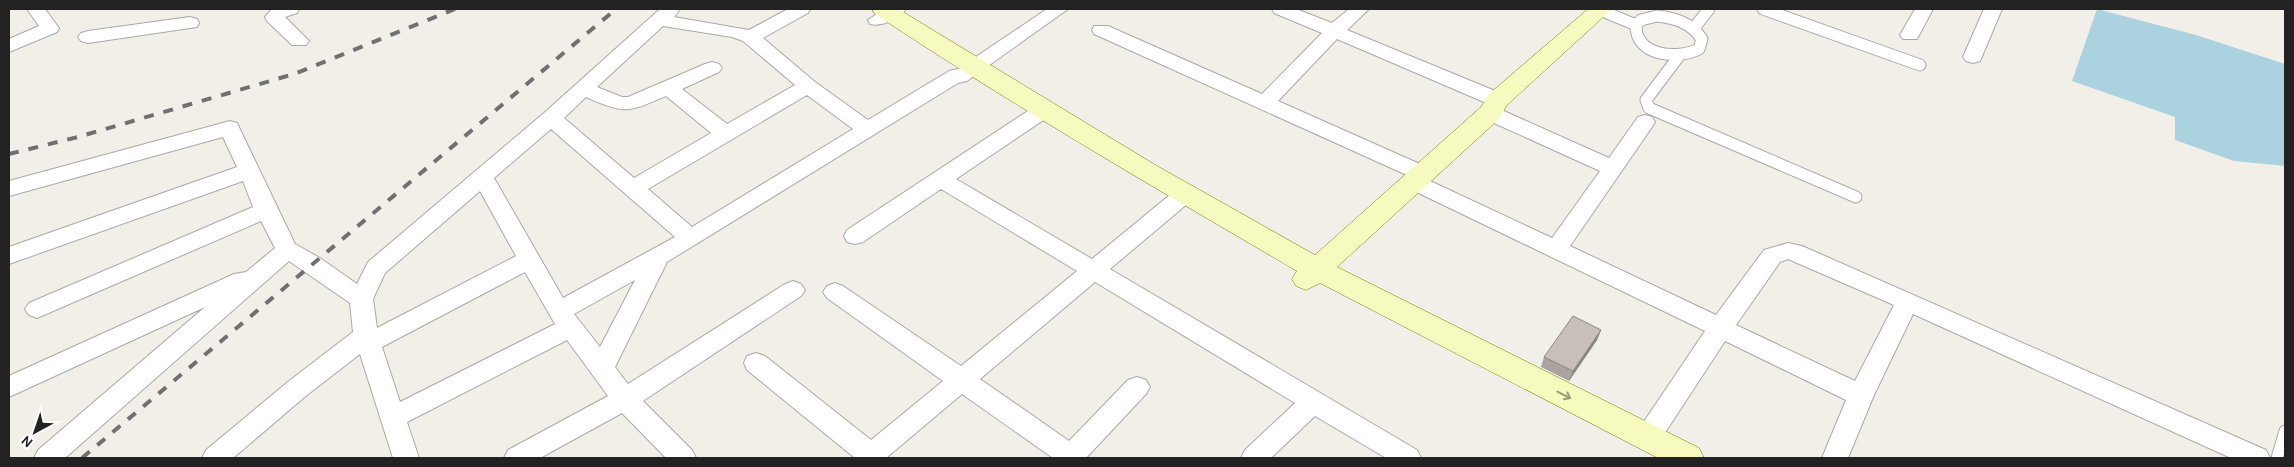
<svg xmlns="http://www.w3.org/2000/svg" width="2294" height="467" font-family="Karla,sans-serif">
<rect width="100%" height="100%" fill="#f2efe9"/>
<polygon fill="#aad3df" points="2097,9 2196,35 2285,64 2285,166 2234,161 2175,140 2175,117 2072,81"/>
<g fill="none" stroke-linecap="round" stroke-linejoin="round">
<defs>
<g id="lane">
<polyline points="1763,9 1920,65"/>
<polyline points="1600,10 1636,25"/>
<path d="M1657,16C1676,18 1691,23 1702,39L1699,49C1677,60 1635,56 1636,25L1641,20Z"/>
<polyline points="1694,28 1709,9"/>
<polyline points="1679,56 1646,100 1649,108 1856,197"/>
<polyline points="2277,458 2285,431"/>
</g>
<g id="street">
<polygon points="27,9 45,9 59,28 57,32 9,52 9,39 39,26"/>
<polygon points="272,9 299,9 297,13 285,17 309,41 306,45 292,45 267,21 265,17"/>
<path d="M660,9H680L674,17L749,30L788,9H810L808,13L763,38L815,82L868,120L949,71L958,69L1047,9H1068L967,81L958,83L667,262L615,367L628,384L785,284L793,281L801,284L805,290L801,296L643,401L692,450L696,458H666L622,413L540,458H504L508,450L608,396L567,340L407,422L419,458H393L360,354L307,395L233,458H202L206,450L289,381L353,332L350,303L289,261L65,458H34L38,450L205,307L9,397V376L234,274L246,272L275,248L261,221L37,318L29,315L25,309L29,303L253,207L243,181L9,264V247L237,167L223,137L9,196V181L230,121L237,123L295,244L320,258L357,284L368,262L544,113ZM663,26L732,37L743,41L795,85L727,124L682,89L719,72L722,68L719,64L712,62L705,64L628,97H622L597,87ZM807,95L853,129L692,227L648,189ZM666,96L711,133L634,178L564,118L586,97C625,114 627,113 666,96ZM551,129L675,237L563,298L494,178ZM480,191L516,256L377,328L373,299L385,273ZM525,272L555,324L400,402L382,347ZM635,280L600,347L574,314Z"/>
<path d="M884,9H906C899,19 882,27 870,24L868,20Z"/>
<path d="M1272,9H1296L1332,23L1349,9H1369L1347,30L1505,95L1508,100L1505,105L1498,107L1491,105L1337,39L1278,101L1431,169L1434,174L1428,180L1552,238L1600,171L1483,118L1480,113L1483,108L1490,106L1497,108L1609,158L1638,117L1645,115L1652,117L1655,122L1652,127L1570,246L1716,315L1764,250L1788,243L1802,246L2266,450L2270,458H2231L1913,314L1874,395L1848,458H1822L1846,400L1725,341L1657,445L1648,448L1639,445L1635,437L1639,429L1705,331L1406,187L1403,182L1409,176L1094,34L1092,30L1094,26H1108L1262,94L1322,33L1274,13ZM1788,259L1894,305L1855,381L1736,325L1780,262Z"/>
<polygon points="1915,9 1933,9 1917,39 1903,39 1900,35"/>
<polygon points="1984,9 2002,9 1980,61 1973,63 1966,61 1963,57"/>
<polygon points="190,17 197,19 199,23 197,27 88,43 81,41 78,37 81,33 88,31"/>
<polygon points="1044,103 1051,105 1054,110 1051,115 956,179 1092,259 1177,189 1185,186 1193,189 1196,194 1193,199 1110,269 1417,450 1421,458 1386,458 1315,416 1271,458 1241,458 1245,450 1295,403 1095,282 980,379 1069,441 1128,380 1137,377 1146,380 1150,387 1146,394 1086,458 1053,458 962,394 886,458 855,458 747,370 744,363 747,356 756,353 765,356 871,440 943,381 827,298 823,292 827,286 835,283 843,286 961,366 1077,271 941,189 863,242 855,244 847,242 844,236 847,230 1037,105"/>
</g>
<path id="secondary" d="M872,9H898L1157,166L1315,255L1481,107L1489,94L1588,9H1612L1507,105L1499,119L1337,267L1699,448L1704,458H1658L1320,283L1306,290L1296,286L1292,279L1297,271C1155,188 1012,105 875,14Z"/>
</defs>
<use href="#lane" stroke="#a9a9a9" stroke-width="13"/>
<use href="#street" stroke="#a9a9a9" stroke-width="2"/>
<use href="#secondary" stroke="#707d05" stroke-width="1"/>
<use href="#lane" stroke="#fff" stroke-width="11"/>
<use href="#street" fill="#fff" fill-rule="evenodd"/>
<use href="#secondary" fill="#f7fabf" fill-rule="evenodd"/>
<g stroke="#707070" stroke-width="4" stroke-dasharray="10 10" stroke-linecap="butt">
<polyline points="9,154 78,137 294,74 455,9"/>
<polyline points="82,458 616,9"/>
</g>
</g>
<polygon fill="#aba49e" points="1601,330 1597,340 1569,381 1541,367 1544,357"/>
<polygon fill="#8b8681" points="1601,330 1597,340 1569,381 1573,371"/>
<polygon fill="#c7bfb8" stroke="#8b8681" points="1573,316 1601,330 1573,371 1544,357"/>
<defs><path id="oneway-shaft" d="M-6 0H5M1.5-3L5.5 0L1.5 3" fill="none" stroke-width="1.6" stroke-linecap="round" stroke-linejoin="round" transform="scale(1.25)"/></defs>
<use stroke="#979978" href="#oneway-shaft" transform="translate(1564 395) rotate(27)"/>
<rect width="2294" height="467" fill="none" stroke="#222222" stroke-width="20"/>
<g transform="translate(35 432) rotate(220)" stroke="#ffffff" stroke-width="4" paint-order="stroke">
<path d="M0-4L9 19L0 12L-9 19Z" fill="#222222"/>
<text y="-8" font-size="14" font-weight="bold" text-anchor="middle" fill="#222222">N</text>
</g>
</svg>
